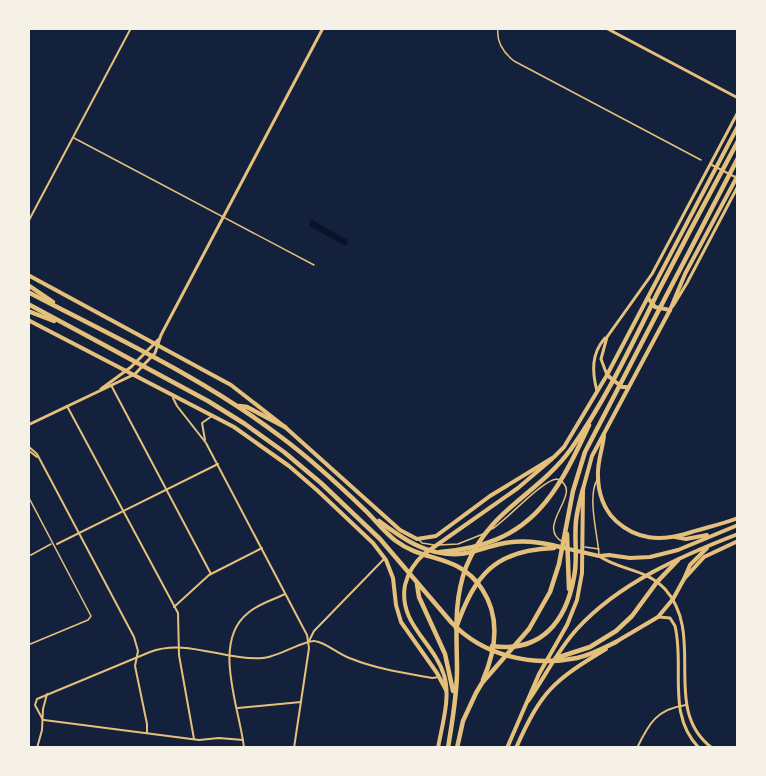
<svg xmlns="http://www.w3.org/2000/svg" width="766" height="776" font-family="Roboto,sans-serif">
<rect width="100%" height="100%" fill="#14213d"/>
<polygon fill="#0b132b" points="312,220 348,240 347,245 345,246 309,226 310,221"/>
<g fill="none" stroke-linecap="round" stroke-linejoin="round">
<g stroke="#e5c07b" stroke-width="1.5">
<path d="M498,28C496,42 504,53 514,61L701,160"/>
<polyline points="74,138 314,265"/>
<path d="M597,480C587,497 598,536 599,555"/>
<polyline points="28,496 91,616 88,620 28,645"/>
<path d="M492,529C509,518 542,480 557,479C587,491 533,526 563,542"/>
<polyline points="419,540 422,543 434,545"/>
<polyline points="438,545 458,544 483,534"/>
<polyline points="585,547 599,549"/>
<polyline points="28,554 31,555 51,544"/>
</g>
<g stroke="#e5c07b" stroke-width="2">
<polyline points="710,164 737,178"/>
<polyline points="28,222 131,28"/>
<polyline points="111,385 211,574"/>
<polyline points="173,398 177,406 206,443 307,635 309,648 294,748"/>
<polyline points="67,406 178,613 179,655 194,739"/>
<polyline points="205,440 202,423 212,416"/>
<polyline points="28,446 37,454 134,637 138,651 135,666 147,724 147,733"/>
<polyline points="28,450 37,457"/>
<polyline points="57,544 218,464"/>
<polyline points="174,607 209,575 262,548"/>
<polyline points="309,641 314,631 385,558"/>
<polyline points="238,708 301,702"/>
<path d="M43,720L35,705L37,699L150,652C186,638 225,661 263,658C278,657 306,639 315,641C327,643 339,655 352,659C377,669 405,673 432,678L439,677"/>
<polyline points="44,720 199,740 219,738 243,740"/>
<polyline points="37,748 42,730 43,709 47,694"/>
<path d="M244,748C240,709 211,642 248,613C258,604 273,600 285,594"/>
<path d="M637,748C649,723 657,709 686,705"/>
</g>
<g stroke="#e5c07b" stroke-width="3">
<polyline points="606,28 738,98"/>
<polyline points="673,306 687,283 738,186"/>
<polyline points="607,375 601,359 607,337 652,274 738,112"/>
<polyline points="101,389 131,367 159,339"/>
<path d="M597,391C592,372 591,354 605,338"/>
<polyline points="28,425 135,374 155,353 161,335 323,28"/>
<path d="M599,556C621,571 645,568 665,589C707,636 660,709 712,748"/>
<path d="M659,617L670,618L675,626C685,667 666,714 699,748"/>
</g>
<g stroke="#e5c07b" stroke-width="4">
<polyline points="28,275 231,385 285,427 400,530 417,539 436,536 490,496 554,457 564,447 607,375 738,126"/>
<polyline points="648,298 655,307 670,310"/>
<polyline points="28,320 234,427 289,466 318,491 373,543 386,560 393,578 396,605 401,622 437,673 446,690"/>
<polyline points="607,375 622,387 627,387"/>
<path d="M604,435C603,448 597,462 598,476C598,493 604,510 616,521C637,540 660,541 685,534C703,528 720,525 738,518"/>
<polyline points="614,643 658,617 673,599 684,579 704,557 738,541"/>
<path d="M438,748C442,725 451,697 444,675C434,642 398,624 405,585C408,573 415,562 424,554L518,488L552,459"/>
<polyline points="507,748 539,674 567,625 577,600 582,573 583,489 592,456 670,310 685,274 738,175"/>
<path d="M516,748C542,690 553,681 606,649"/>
</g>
<g stroke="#e5c07b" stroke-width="4">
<polyline points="675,537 686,539 707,535"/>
<polyline points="560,547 599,556 609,555 630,558 650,557 678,550 738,525"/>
<polyline points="684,579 690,565 707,548"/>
<path d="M528,701C545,677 557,651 577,629C619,583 681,556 738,534"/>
</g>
<g stroke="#e5c07b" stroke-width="4.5">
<polyline points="28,285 53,302"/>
<path d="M28,292C114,337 204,378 281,437C312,460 340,486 367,512C377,522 385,533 396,541C425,563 458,553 482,589C501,618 496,650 483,680"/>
<path d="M28,304L208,401L245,424L284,452L321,483L380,539L451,622C483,656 532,667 577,658C591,655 604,648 616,642"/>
<polyline points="28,311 54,321"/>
<polyline points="239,406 247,407 285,427"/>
<path d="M379,521C403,539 427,556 459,554C473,553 486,547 500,544C521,539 540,542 560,547"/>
<polyline points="567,534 569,589"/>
<path d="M440,552C529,545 555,499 589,425"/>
<polyline points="417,584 419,597 445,654 453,691"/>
<path d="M456,628C475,575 494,550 554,548"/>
<path d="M492,646C541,653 566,622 574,577C578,559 574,540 576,521C577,511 580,500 583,489"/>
<polyline points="556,658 590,647 616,631 632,616 657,582 678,560"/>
<path d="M448,748C452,722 457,696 457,671C457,635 453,602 466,567C490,508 537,496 571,449C606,400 632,344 659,290C685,240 711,191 738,141"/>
<polyline points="457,748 463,721 476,693 482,683 529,629 550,592 559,564 573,491 585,452 738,158"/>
</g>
</g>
<rect width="766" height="776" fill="none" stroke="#f6f1e7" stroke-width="60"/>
</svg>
